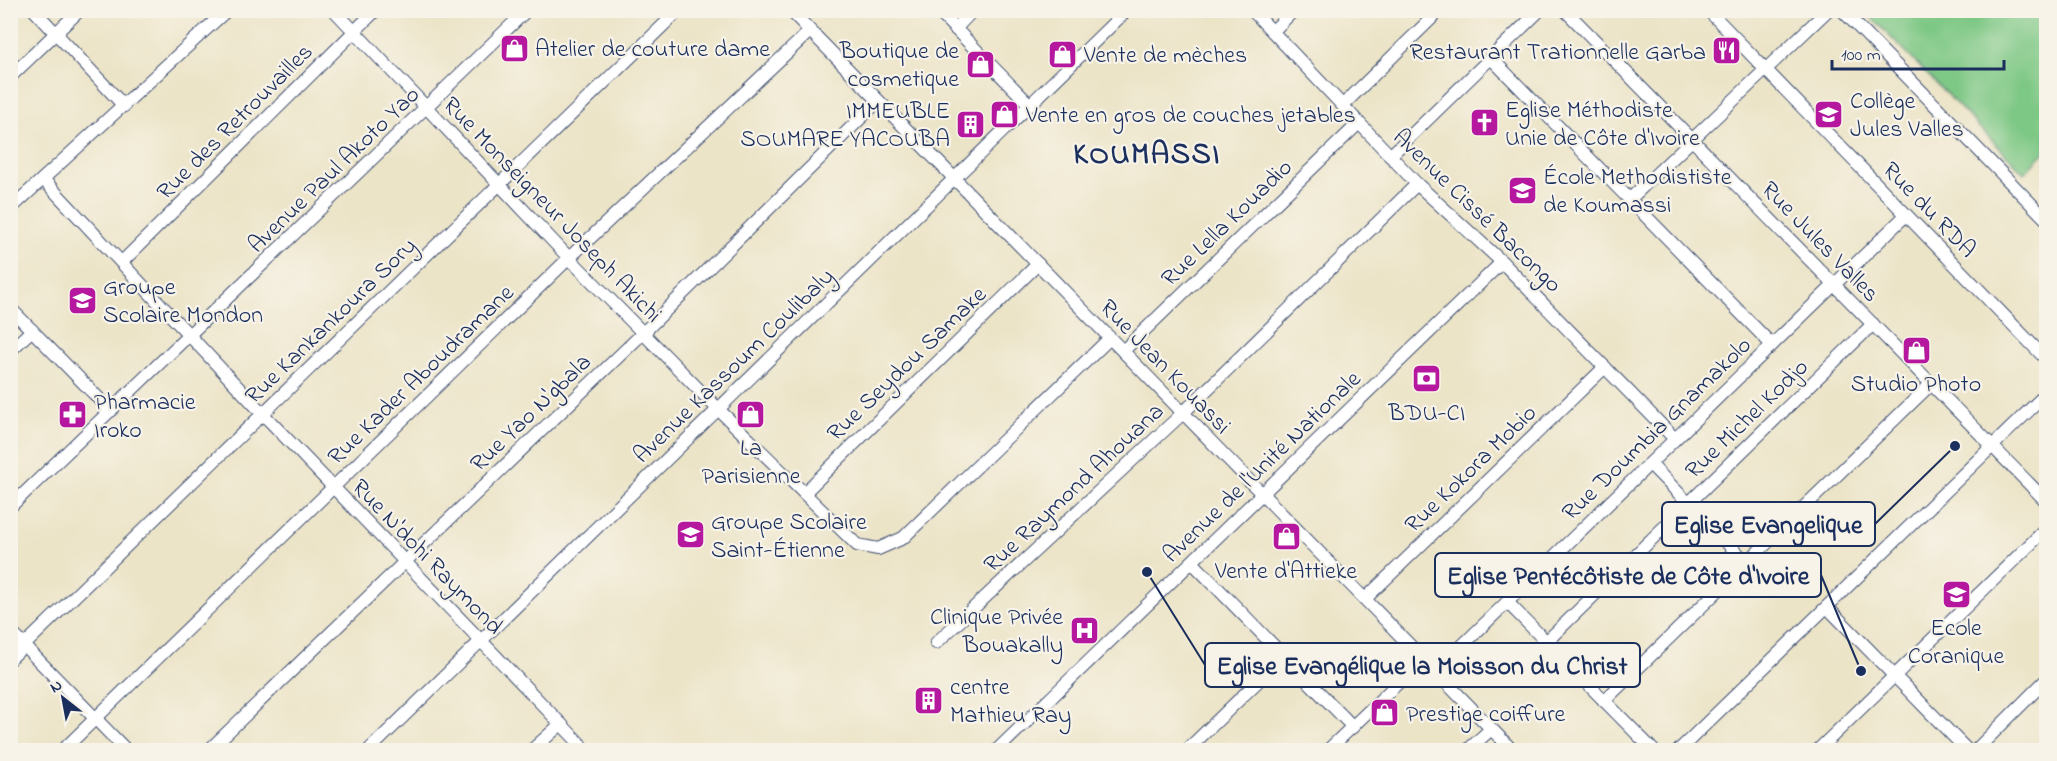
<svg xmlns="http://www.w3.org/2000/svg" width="2057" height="761" font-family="'Indie Flower',sans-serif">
<rect width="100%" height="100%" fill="#f7f3e8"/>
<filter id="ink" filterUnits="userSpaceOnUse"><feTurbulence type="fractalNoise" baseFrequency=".0167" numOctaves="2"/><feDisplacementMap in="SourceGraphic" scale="12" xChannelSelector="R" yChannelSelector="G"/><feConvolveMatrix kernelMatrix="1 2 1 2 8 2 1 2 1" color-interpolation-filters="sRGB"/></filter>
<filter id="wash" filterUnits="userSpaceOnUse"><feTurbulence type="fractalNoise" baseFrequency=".008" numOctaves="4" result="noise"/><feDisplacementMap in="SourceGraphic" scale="24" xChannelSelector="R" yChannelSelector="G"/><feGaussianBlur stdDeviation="1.35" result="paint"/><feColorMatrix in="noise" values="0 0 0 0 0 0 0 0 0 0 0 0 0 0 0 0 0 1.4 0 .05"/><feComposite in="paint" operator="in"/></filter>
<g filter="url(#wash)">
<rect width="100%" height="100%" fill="#ece4c7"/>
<polygon fill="#7ec885" stroke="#4c7c72" stroke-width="1.5" points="1865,11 2046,11 2046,151 2024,173"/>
</g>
<g filter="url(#ink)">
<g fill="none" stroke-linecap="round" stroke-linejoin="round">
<defs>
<g id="minor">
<polyline points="34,10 124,106"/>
<polyline points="334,10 569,258 718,409"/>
<polyline points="790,10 1512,750"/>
<polyline points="937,10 1030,105"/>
<polyline points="1252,10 1417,184 1502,262 1675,439"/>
<polyline points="1565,10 2046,501"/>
<polyline points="1708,10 2046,359"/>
<polyline points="1842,10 2046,219"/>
<polyline points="955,29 973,10"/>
<polyline points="1273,31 1294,10"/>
<polyline points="1491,58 1772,345"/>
<polyline points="10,77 80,10"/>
<polyline points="1343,105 1440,10"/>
<polyline points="1390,156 1540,10"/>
<polyline points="43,179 263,414 586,750"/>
<polyline points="1630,199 1828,10"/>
<polyline points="10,209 227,10"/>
<polyline points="122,262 376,10"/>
<polyline points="10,308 111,411"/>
<polyline points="10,351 32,330"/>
<polyline points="1123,351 1359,123"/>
<polyline points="718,409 857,545 878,549 903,538 1110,338"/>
<polyline points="1650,464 1747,563"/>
<polyline points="804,493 1038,264"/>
<polyline points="10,507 527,10"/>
<polyline points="1192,562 1353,727"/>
<polyline points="1365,599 1605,367"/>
<polyline points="1507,602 1653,750"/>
<polyline points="1827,607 1967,750"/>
<polyline points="10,631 126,750"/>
<polyline points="1546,642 1873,324"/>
<polyline points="936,643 1183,413 1417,184"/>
<polyline points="10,659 679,10"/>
<polyline points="1435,672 1906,215"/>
<polyline points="1604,701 1931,384"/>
<polyline points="63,750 569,258 810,31"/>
<polyline points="209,750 643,333 878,101"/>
<polyline points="369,750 1127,10"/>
<polyline points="532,750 561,724"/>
<polyline points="997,750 1502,262"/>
<polyline points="1187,750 1284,656"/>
<polyline points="1328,750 1423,659"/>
<polyline points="1468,750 1491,729"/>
<polyline points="1679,750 2046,394"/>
<polyline points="1818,750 2046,529"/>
<polyline points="1976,750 2046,680"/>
</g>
</defs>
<use href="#minor" stroke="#3a4a6e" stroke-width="14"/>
<use href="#minor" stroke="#fff" stroke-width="12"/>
</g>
</g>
<defs>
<symbol id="shop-square" viewBox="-11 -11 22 22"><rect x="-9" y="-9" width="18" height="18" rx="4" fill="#b5179e" stroke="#f7f3e8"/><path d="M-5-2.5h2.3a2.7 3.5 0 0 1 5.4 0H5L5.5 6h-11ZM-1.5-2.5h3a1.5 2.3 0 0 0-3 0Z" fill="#fff"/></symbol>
<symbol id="restaurant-square" viewBox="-11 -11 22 22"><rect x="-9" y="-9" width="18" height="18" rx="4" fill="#b5179e" stroke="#f7f3e8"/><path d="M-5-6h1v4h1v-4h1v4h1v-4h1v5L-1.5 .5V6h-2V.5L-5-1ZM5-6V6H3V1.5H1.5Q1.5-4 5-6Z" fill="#fff"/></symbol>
<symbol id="school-square" viewBox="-11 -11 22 22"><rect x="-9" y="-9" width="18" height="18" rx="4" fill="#b5179e" stroke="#f7f3e8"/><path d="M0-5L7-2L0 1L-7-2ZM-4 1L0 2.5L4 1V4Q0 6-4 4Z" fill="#fff"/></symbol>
<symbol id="church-square" viewBox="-11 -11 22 22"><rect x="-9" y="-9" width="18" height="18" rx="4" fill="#b5179e" stroke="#f7f3e8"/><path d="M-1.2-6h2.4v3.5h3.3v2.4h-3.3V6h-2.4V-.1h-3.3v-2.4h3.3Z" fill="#fff"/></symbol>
<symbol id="building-square" viewBox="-11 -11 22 22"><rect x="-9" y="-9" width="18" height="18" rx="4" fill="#b5179e" stroke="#f7f3e8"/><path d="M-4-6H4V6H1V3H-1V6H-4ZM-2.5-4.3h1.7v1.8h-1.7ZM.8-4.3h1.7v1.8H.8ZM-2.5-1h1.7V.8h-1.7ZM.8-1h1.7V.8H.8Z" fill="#fff"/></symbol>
<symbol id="university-square" viewBox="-11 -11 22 22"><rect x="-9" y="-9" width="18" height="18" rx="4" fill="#b5179e" stroke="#f7f3e8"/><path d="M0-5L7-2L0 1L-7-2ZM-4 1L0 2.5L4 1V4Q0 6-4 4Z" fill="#fff"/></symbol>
<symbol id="bank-square" viewBox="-11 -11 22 22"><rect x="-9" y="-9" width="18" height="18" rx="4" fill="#b5179e" stroke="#f7f3e8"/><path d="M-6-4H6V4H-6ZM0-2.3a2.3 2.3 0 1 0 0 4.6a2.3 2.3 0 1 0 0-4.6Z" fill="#fff"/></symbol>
<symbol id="pharmacy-square" viewBox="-11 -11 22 22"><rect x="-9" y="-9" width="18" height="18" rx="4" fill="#b5179e" stroke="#f7f3e8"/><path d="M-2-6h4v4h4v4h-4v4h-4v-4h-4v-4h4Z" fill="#fff"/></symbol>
<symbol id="hospital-square" viewBox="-11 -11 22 22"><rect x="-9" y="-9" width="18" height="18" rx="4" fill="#b5179e" stroke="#f7f3e8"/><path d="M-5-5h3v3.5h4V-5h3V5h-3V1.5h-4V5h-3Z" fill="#fff"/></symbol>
</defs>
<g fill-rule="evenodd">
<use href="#shop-square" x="498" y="32" width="33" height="33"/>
<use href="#restaurant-square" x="1710" y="34" width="33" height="33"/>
<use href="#shop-square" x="1046" y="38" width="33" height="33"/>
<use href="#shop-square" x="964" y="48" width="33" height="33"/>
<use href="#shop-square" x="988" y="98" width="33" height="33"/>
<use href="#school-square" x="1812" y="98" width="33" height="33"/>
<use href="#church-square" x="1468" y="106" width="33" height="33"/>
<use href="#building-square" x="954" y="108" width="33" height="33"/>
<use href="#university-square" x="1506" y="174" width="33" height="33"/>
<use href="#school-square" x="66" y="284" width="33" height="33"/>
<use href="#shop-square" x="1900" y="334" width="33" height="33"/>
<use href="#bank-square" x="1410" y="362" width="33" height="33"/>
<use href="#shop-square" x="734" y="398" width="33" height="33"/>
<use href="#pharmacy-square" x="56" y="398" width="33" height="33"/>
<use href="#school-square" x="674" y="518" width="33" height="33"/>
<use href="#shop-square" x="1270" y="520" width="33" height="33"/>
<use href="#school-square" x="1940" y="578" width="33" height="33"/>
<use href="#hospital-square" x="1068" y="614" width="33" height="33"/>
<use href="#building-square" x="912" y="684" width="33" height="33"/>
<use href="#shop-square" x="1368" y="696" width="33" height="33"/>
</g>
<g text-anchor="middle" stroke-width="4.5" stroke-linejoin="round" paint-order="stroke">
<g font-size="24" fill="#1b2f5e" stroke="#f7f3e8" text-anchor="start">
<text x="535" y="56">Atelier de couture dame</text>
<text x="959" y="58" text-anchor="end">Boutique de<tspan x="959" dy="28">cosmetique</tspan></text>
<text x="1706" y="59" text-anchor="end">Restaurant Trationnelle Garba</text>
<text x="1084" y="62">Vente de mèches</text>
<text x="1850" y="108">Collège<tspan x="1850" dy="28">Jules Valles</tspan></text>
<text x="1505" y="117">Eglise Méthodiste<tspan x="1505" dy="28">Unie de Côte d'Ivoire</tspan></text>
<text x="950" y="118" text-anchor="end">IMMEUBLE<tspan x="950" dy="28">SOUMARE YACOUBA</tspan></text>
<text x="1026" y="122">Vente en gros de couches jetables</text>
<text x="1543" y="184">École Methodististe<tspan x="1543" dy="28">de Koumassi</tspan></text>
<text x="103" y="294">Groupe<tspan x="103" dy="28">Scolaire Mondon</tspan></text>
<text x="1916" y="391" text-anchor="middle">Studio Photo</text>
<text x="94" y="409">Pharmacie<tspan x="94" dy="28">Iroko</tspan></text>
<text x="1427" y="420" text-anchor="middle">BDU-CI</text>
<text x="751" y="455" text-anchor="middle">La<tspan x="751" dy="28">Parisienne</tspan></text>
<text x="711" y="529">Groupe Scolaire<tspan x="711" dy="28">Saint-Étienne</tspan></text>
<text x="1286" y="578" text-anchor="middle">Vente d'Attieke</text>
<text x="1063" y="624" text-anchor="end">Clinique Privée<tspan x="1063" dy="28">Bouakally</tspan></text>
<text x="1956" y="635" text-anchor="middle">Ecole<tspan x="1956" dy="28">Coranique</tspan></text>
<text x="950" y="694">centre<tspan x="950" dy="28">Mathieu Ray</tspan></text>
<text x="1406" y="721">Prestige coiffure</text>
</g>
<g font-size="24" fill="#1b2f5e" stroke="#f7f3e8">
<text transform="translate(234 121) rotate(-45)" y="8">Rue des Retrouvailles</text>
<text transform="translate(333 169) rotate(-44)" y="8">Avenue Paul Akoto Yao</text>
<text transform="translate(553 209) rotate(46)" y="8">Rue Monseigneur Joseph Akichi</text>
<text transform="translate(1930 209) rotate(46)" y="8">Rue du RDA</text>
<text transform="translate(1478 210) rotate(44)" y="8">Avenue Cissé Bacongo</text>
<text transform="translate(1226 222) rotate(-44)" y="8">Rue Lella Kouadio</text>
<text transform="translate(1821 241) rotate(46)" y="8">Rue Jules Valles</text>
<text transform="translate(330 320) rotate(-44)" y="8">Rue Kankankoura Sory</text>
<text transform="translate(906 363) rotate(-44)" y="8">Rue Seydou Samake</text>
<text transform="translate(733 365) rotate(-44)" y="8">Avenue Kassoum Coulibaly</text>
<text transform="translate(1166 366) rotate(46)" y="8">Rue Jean Kouassi</text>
<text transform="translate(420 374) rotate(-44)" y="8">Rue Kader Aboudramane</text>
<text transform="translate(530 412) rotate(-44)" y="8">Rue Yao N'gbala</text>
<text transform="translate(1746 418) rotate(-44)" y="8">Rue Michel Kodjo</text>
<text transform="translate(1656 428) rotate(-44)" y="8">Rue Doumbia Gnamakolo</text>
<text transform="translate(1261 466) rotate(-44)" y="8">Avenue de l'Unité Nationale</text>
<text transform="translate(1470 468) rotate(-44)" y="8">Rue Kokora Mobio</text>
<text transform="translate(1073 487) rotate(-43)" y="8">Rue Raymond Ahouana</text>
<text transform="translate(428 556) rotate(46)" y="8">Rue N'dohi Raymond</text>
</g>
<g font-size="30" font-weight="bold" letter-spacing="1.5" fill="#1b2f5e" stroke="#f7f3e8">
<text x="1147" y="163">KOUMASSI</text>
</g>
</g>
<path fill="none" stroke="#1b2f5e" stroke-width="2" d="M1955 446L1875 524M1861 671L1821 575M1147 572L1205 665"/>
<g fill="#1b2f5e" stroke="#f7f3e8" stroke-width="2">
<circle cx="1955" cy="446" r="6"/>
<circle cx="1861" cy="671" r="6"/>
<circle cx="1147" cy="572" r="6"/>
</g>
<g fill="#f7f3e8" stroke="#1b2f5e" stroke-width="2">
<rect x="1662" y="502" width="213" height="44" rx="6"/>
<rect x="1435" y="553" width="386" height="44" rx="6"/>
<rect x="1205" y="643" width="435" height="44" rx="6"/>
</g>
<g font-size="26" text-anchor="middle" font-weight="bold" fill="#1b2f5e">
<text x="1768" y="533">Eglise Evangelique</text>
<text x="1628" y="584">Eglise Pentécôtiste de Côte d'Ivoire</text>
<text x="1422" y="674">Eglise Evangélique la Moisson du Christ</text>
</g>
<rect width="2057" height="761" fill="none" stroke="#f7f3e8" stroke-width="36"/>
<g transform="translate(63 698) rotate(329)" stroke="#f7f3e8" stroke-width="4.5" paint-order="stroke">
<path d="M0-4.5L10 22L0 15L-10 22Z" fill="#1b2f5e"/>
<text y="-9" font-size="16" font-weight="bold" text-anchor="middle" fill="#1b2f5e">N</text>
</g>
<path d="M1832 60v9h172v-9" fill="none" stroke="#1b2f5e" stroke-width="3"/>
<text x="1841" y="60" font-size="18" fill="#1b2f5e" stroke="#f7f3e8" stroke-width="4.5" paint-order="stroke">100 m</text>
</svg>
